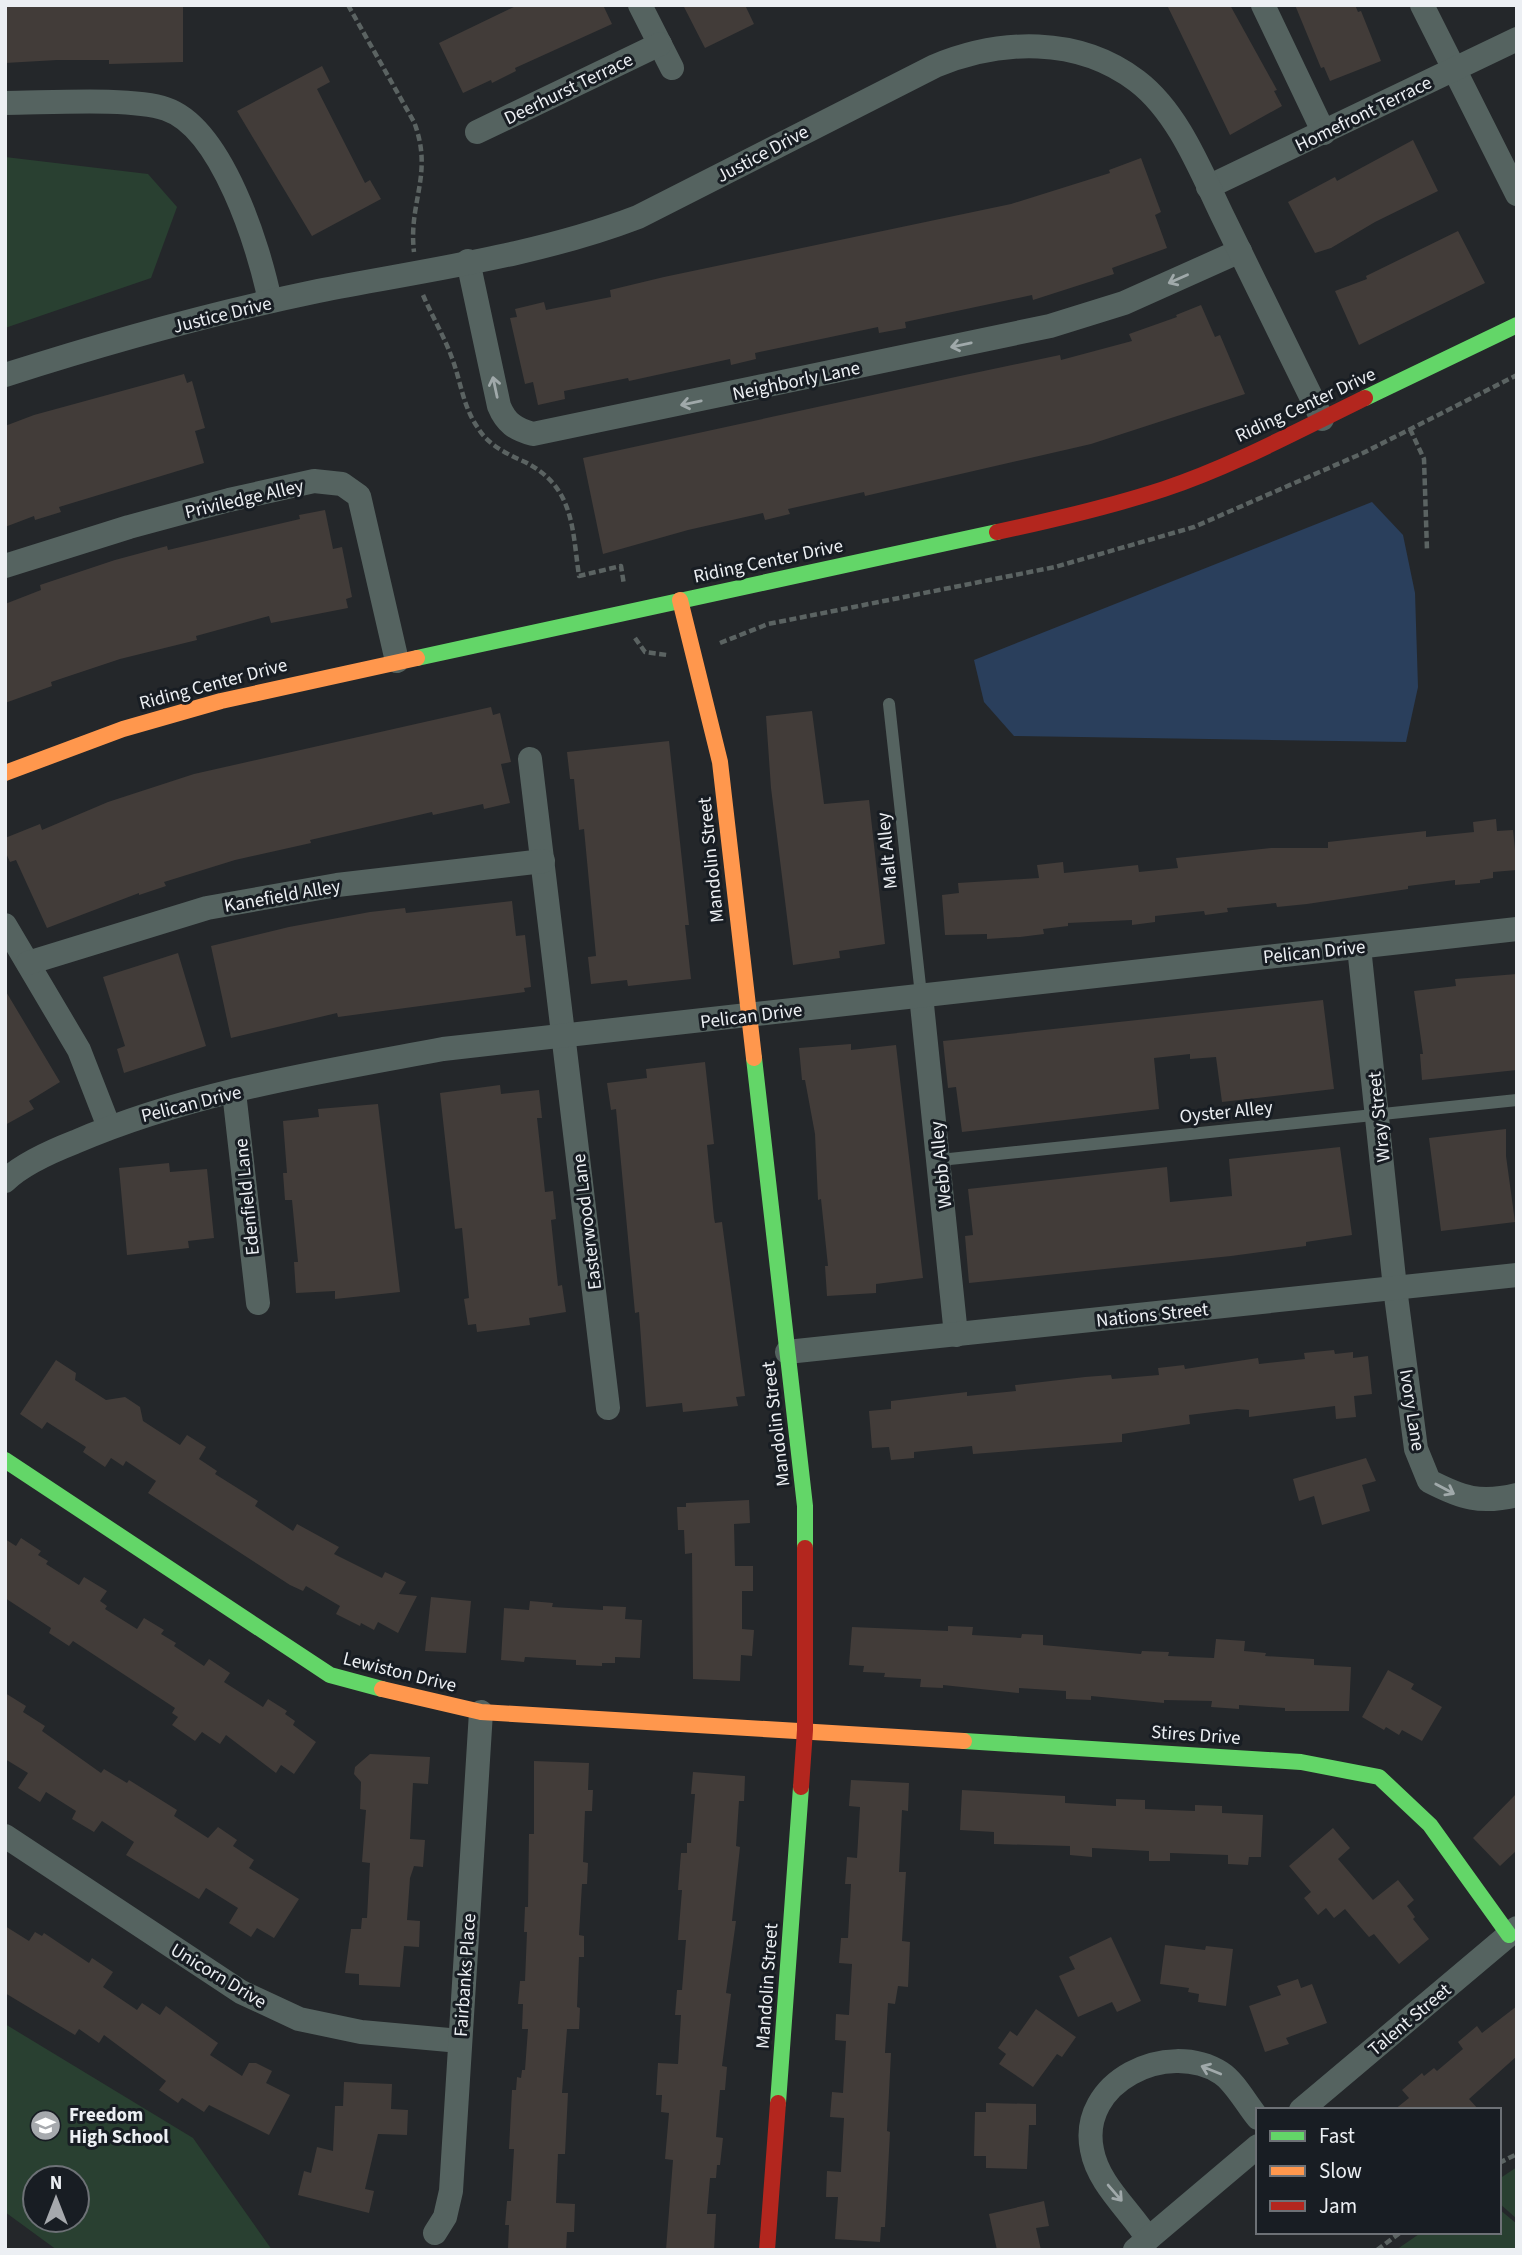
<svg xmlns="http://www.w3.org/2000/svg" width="1522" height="2255" font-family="'Source Sans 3',sans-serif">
<rect width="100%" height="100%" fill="#24272a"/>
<g fill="#294031" fill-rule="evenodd">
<polygon points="5,157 148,174 177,207 151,278 5,328"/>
<path d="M5,2024L193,2138L272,2250H57L5,2212ZM35,2178H77V2220H35Z"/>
<polygon points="1517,2167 1517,2219 1499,2203 1499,2179"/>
<polygon points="1499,2209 1517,2224 1517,2250 1396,2250 1422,2232 1499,2232"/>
</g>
<polygon fill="#2a3f5c" points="1372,502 1403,535 1415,593 1418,687 1406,742 1014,736 984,702 974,660"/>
<g fill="#423c39">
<polygon points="5,5 183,5 183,62 109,64 109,60 57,60 5,63"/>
<polygon points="518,5 603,5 612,24 515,68 516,71 492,83 491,80 463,93 439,43"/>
<polygon points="683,5 745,5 754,24 705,48"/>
<polygon points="1167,5 1230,5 1277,90 1274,91 1282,106 1230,135"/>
<polygon points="1295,5 1355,5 1358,12 1361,11 1381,61 1330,81 1324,67 1321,68"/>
<polygon points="322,66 330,82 317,89 365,183 370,180 381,199 312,236 237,111"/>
<polygon points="1413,140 1438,191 1375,222 1331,248 1315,253 1288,202 1335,177 1337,181"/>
<polygon points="1141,158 1161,212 1155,215 1167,248 1112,268 1114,274 1033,300 1032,295 905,322 906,328 879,333 878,327 755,353 756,359 731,365 730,359 629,381 628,378 564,391 565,399 538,405 533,382 525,384 510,318 517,317 515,309 544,302 546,310 611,297 610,290 664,277 1011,204 1110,173 1109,170"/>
<polygon points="1458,231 1485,283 1359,345 1335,291 1367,279 1366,276"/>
<polygon points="1201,305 1215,337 1220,335 1245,394 1091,444 865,496 864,492 788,509 790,514 765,520 763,513 688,530 603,554 583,458 960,376 1060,355 1061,360 1132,341 1129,334 1177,317 1176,315"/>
<polygon points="184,374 187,383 192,381 205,428 195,431 204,463 59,507 61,512 35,520 34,516 5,527 5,426 34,415"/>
<polygon points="325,510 333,549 342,547 352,597 346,599 348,608 271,623 269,616 196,636 197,640 120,659 51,682 52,686 5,703 5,604 41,590 40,585 115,560 167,546 168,550 300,519 299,515"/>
<polygon points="491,707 493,715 500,713 511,762 501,764 510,803 484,809 483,804 433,815 432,812 310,840 311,843 235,860 164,882 166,886 139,895 139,893 47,928 16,860 10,862 5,851 5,838 40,824 42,830 108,802 194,774"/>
<polygon points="812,711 824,804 869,800 885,944 839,951 840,958 793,965 771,788 766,716"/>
<polygon points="669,741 689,925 685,925 691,979 628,986 627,980 591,984 588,957 596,956 584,829 579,830 574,779 570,779 567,752"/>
<polygon points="1496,819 1497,831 1513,830 1517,870 1493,872 1493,878 1480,880 1480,883 1455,885 1455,880 1408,886 1408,889 1307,904 1277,907 1276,903 1227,908 1228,912 1205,915 1204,911 1155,916 1155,922 1132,925 1132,920 1068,923 1068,926 1043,929 1044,934 1020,937 987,939 987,934 945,935 942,895 959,893 958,883 1039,878 1037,865 1063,862 1064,873 1138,865 1139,872 1178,868 1176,858 1271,848 1328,848 1328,842 1426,831 1426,837 1474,832 1473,822"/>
<polygon points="512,901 516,936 525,935 531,987 524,988 525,992 338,1017 337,1013 231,1038 211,946 289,927 370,912 405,908 406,913"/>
<polygon points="178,953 206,1046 124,1073 117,1049 125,1046 103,977"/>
<polygon points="1517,974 1517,1070 1422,1080 1420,1054 1423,1054 1414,991 1456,986 1455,979"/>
<polygon points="5,990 60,1082 29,1101 34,1109 5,1125"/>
<polygon points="1323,1000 1334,1089 1222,1102 1216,1057 1190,1059 1190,1054 1154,1058 1159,1109 962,1132 956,1087 948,1088 943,1041"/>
<polygon points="851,1044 851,1050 896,1045 923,1278 876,1284 876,1293 827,1296 825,1266 828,1266 821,1199 818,1200 815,1134 805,1080 802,1080 799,1048"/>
<polygon points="705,1062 714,1144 707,1145 714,1218 715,1223 722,1222 745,1396 736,1397 738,1406 683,1412 682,1403 646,1407 639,1312 635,1313 616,1109 611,1110 607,1083 647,1078 646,1069"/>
<polygon points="500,1085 501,1094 539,1090 542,1118 537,1118 545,1192 553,1191 556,1219 551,1220 558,1286 562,1285 566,1312 529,1318 530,1325 477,1332 476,1324 468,1325 464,1299 469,1298 462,1228 455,1229 440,1093"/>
<polygon points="378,1104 400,1292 335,1299 335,1291 296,1293 294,1262 298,1262 292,1200 285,1200 283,1173 287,1173 283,1121 319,1117 318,1109"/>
<polygon points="1506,1129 1506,1156 1515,1222 1441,1231 1429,1138"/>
<polygon points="1340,1147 1352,1235 1306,1242 1306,1246 1231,1256 969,1283 965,1236 973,1235 968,1189 1167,1167 1170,1202 1232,1196 1229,1159"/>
<polygon points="169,1163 170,1172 207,1169 214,1238 188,1241 189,1248 127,1255 119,1168"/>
<polygon points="1334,1350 1335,1354 1353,1352 1353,1358 1368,1356 1372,1394 1354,1396 1356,1417 1336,1419 1335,1406 1249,1417 1249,1410 1237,1409 1189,1415 1190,1424 1122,1434 1122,1442 973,1454 972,1446 914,1452 914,1458 891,1460 889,1447 872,1448 869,1411 891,1409 891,1401 967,1392 967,1396 1016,1391 1015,1385 1085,1377 1111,1375 1112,1379 1159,1375 1158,1368 1184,1365 1185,1369 1258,1358 1259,1364 1305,1359 1304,1353"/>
<polygon points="56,1360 76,1373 75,1380 106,1400 125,1397 140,1407 143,1421 180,1445 187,1435 206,1447 199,1459 217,1471 215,1474 258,1501 255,1506 293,1531 297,1524 339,1547 334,1554 382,1578 385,1572 406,1582 399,1594 417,1596 398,1633 378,1622 374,1630 361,1623 360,1626 336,1614 340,1606 306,1586 303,1591 290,1585 148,1493 156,1481 126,1461 123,1466 111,1458 105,1467 83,1452 86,1447 47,1422 42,1429 20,1414"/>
<polygon points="1366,1458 1376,1481 1362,1485 1370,1511 1322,1525 1314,1496 1299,1501 1293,1479"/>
<polygon points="749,1500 750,1523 734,1524 735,1566 753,1566 753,1591 742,1591 742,1629 754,1630 752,1656 741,1655 740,1681 693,1679 692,1553 685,1554 684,1530 678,1530 677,1507 686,1507 686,1503"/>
<polygon points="21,1538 41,1551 38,1555 48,1561 46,1564 79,1585 84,1577 107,1591 100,1601 107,1606 105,1609 137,1629 144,1618 164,1630 161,1634 176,1643 174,1646 204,1666 209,1659 230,1673 224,1682 263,1707 268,1699 287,1711 285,1714 295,1721 293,1725 316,1742 294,1774 281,1765 276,1773 226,1735 220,1744 202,1732 195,1741 172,1725 178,1717 172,1713 175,1708 73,1641 69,1646 49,1633 51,1628 5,1598 5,1539 16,1546"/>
<polygon points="431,1597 471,1601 466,1653 425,1651"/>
<polygon points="530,1601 553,1603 552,1607 603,1610 603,1606 626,1607 625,1619 642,1620 640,1658 615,1657 615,1663 602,1663 602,1666 576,1665 576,1660 525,1657 524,1662 501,1660 504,1608 529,1610"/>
<polygon points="948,1626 973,1627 972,1635 1021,1638 1022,1634 1043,1635 1043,1645 1141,1654 1142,1651 1169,1652 1168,1656 1214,1658 1216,1639 1245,1641 1244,1651 1266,1653 1265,1656 1314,1659 1314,1665 1351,1667 1349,1711 1285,1711 1285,1708 1239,1705 1239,1709 1211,1707 1212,1701 1164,1700 1164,1703 1091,1696 1091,1700 1066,1699 1066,1691 1019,1688 1019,1693 943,1685 943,1688 920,1687 921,1679 884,1677 885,1673 863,1672 864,1666 849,1665 852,1627 948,1631"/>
<polygon points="1388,1670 1414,1684 1411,1689 1442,1707 1422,1741 1402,1730 1399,1735 1386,1727 1384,1730 1362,1717"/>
<polygon points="5,1693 26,1706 23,1712 45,1726 42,1731 101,1773 104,1769 127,1783 129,1780 177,1810 174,1816 208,1838 218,1827 237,1840 233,1846 254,1860 249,1868 299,1899 274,1938 257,1928 251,1937 229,1923 238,1908 206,1888 199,1899 126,1855 134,1842 102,1821 94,1832 72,1819 76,1811 46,1792 40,1802 18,1788 28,1773 5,1759"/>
<polygon points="370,1754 430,1757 428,1784 413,1783 410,1839 425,1840 423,1867 414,1866 410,1878 407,1920 420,1921 419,1947 404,1946 400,1987 359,1985 359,1974 345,1973 351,1929 361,1929 362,1918 367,1918 370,1863 362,1862 366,1810 360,1809 361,1782 354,1774 355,1767"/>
<polygon points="534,1761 589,1763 588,1790 593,1790 592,1811 585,1811 583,1862 588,1863 587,1884 582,1884 579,1935 584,1936 584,1957 579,1957 577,2007 580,2008 579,2029 567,2029 562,2093 568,2093 565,2154 558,2154 556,2203 575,2204 574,2232 567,2232 566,2250 508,2249 509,2225 505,2225 507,2201 511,2201 514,2149 509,2149 512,2090 516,2090 517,2077 521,2078 522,2070 525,2070 528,2029 522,2029 523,2004 518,2004 520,1981 525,1981 527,1932 524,1932 525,1907 528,1907 529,1834 534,1834"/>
<polygon points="693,1772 745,1776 744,1801 739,1801 736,1846 740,1847 732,1921 736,1921 726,1993 731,1994 722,2066 727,2067 725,2090 720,2090 716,2137 723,2138 720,2165 717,2165 716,2178 710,2178 707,2214 716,2214 714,2250 666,2250 673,2160 665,2159 669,2113 661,2112 662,2095 656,2095 658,2063 678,2064 681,2015 675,2015 677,1990 682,1990 686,1940 678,1940 682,1890 678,1890 681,1853 687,1853 687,1843 691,1843 695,1794 691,1794"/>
<polygon points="851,1780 909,1783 908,1811 902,1810 899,1872 906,1872 902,1941 910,1942 908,1987 898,1986 895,2004 888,2003 885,2053 891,2053 887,2131 890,2132 885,2227 881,2227 880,2242 835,2239 838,2197 826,2197 827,2171 841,2172 844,2118 830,2117 832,2092 843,2093 846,2041 835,2040 836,2014 849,2015 852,1964 839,1963 841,1938 848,1938 851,1884 845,1884 847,1857 857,1858 860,1807 849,1806"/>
<polygon points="962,1790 1065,1796 1065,1803 1116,1806 1116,1799 1145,1800 1145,1809 1195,1811 1195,1805 1222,1806 1222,1813 1263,1815 1261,1857 1249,1857 1248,1865 1228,1864 1228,1855 1170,1853 1170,1861 1149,1861 1149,1851 1092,1848 1092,1857 1070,1855 1070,1846 994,1844 994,1832 960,1830"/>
<polygon points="1517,1793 1517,1850 1500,1866 1473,1838"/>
<polygon points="1333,1828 1350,1848 1338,1859 1373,1900 1398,1880 1414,1900 1407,1906 1415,1917 1413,1919 1429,1939 1399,1964 1374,1934 1369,1937 1345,1909 1334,1918 1326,1908 1318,1915 1304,1898 1311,1892 1289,1866"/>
<polygon points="5,1926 29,1941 35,1932 42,1936 44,1933 89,1963 92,1958 113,1972 103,1987 137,2010 142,2003 160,2015 166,2006 218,2043 210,2055 242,2076 249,2063 256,2063 272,2071 266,2083 290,2095 269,2135 209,2105 204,2112 182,2098 178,2103 159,2090 166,2081 104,2035 99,2043 79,2029 75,2035 5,1993"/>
<polygon points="1111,1937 1141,2001 1117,2012 1112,2002 1078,2017 1059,1976 1075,1969 1069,1957"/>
<polygon points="1165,1945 1205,1950 1206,1946 1233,1949 1226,2006 1198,2002 1199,1994 1188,1992 1189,1988 1160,1984"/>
<polygon points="1298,1979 1301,1988 1312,1984 1327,2023 1286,2038 1289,2044 1265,2052 1249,2006 1281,1995 1277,1986"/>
<polygon points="1517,2006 1517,2056 1469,2099 1479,2110 1394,2110 1409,2098 1402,2090 1422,2073 1424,2076 1434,2068 1437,2071 1463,2049 1458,2042 1477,2026 1482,2033"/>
<polygon points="1036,2009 1076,2037 1062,2057 1057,2054 1033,2087 999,2064 1006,2054 998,2048 1010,2031 1017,2036"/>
<polygon points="344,2082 392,2084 391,2109 408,2110 407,2135 378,2134 365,2189 374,2191 369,2213 298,2195 304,2171 311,2173 317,2147 333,2151 335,2106 343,2106"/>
<polygon points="986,2103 1036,2104 1036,2125 1029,2125 1027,2169 986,2168 986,2156 974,2156 975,2112 986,2112"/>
<polygon points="1044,2201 1049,2226 1036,2228 1041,2250 997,2250 989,2214"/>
</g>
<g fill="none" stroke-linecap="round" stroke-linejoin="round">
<g stroke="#5b6362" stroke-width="4.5" stroke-dasharray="7 3.5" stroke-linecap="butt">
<path d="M348,5L414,122C434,174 408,202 414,252"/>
<path d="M423,295C432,316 444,336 452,358C461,382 463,407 478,428C488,445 507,454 525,462C574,487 572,527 579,576L621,566L624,585"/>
<polyline points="1410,429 1424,459 1427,550"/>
<polyline points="635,638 645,652 667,655"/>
<polyline points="720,643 768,624 1055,567 1194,527 1363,453 1517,375"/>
<polyline points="1499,2163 1517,2154"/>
<polyline points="1377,2250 1401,2232"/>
</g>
<g stroke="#556360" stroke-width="12">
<polyline points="889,704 921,995"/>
<polyline points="940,1160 1517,1100"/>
</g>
<g stroke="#556360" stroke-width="24">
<polyline points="640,5 672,68"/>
<polyline points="1263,5 1324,133"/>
<polyline points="1422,5 1517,194"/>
<path d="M5,103C46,103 131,97 166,109C222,128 259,247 270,301"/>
<polyline points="477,132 660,44"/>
<polyline points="1208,187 1517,39"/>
<path d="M468,261L499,406C506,423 515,429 533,434L1050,326L1124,303L1240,251"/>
<path d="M5,375C108,342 212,313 318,291C425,270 536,256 638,217L935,66C1000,39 1078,36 1137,81C1179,113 1201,172 1224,219C1257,285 1289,352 1322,419"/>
<polyline points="5,566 129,527 229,500 314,481 342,484 359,496 397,661"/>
<polyline points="530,759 608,1408"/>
<polyline points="5,925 79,1050 109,1127"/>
<path d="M1359,947L1395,1288L1416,1449L1429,1481C1462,1498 1480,1504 1517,1495"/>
<polyline points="28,963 207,908 337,885 543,861"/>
<polyline points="921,995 956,1335"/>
<polyline points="234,1092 258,1303"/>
<path d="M5,1181C22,1164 52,1151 75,1142C191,1092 320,1072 443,1049L1517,929"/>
<polyline points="787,1352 1517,1275"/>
<polyline points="5,1836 241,1992 299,2019 361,2032 460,2041"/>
<polyline points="1301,2110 1517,1928"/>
<polyline points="435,2233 445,2217 451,2191 481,1712"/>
<path d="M1148,2239C1130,2210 1098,2184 1092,2150C1078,2082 1167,2039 1221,2073C1235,2082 1247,2105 1258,2118"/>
<polyline points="1135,2250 1258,2146"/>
</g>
<g stroke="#63d668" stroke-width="16">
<polyline points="1365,398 1517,325"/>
<polyline points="417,658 997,532"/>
<polyline points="754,1058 805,1506 805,1548"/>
<polyline points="5,1460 330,1675 382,1689"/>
<polyline points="964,1741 1301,1762 1379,1777 1430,1825 1509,1935"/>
<polyline points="778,2103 801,1787"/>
</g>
<g stroke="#ff974d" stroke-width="16">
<polyline points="680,600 720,762 754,1058"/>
<polyline points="5,773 123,729 221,701 417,658"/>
<polyline points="382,1689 481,1712 964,1741"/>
</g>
<g stroke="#b3261e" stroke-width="16">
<path d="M997,532C1053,520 1109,507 1164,489C1233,466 1299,430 1365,398"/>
<polyline points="801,1787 805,1730 805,1548"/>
<polyline points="767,2250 778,2103"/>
</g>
</g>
<defs><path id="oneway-shaft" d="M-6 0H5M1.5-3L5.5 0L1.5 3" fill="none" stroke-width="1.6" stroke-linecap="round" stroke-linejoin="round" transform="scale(1.75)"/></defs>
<g stroke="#a0a9aa">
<use href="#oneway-shaft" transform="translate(1178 279) rotate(156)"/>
<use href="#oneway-shaft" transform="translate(961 345) rotate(168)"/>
<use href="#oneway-shaft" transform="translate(495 387) rotate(-102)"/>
<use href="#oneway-shaft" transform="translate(691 403) rotate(168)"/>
<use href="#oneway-shaft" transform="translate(1445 1489) rotate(28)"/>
<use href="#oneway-shaft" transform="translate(1211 2070) rotate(-158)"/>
<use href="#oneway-shaft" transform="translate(1115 2193) rotate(49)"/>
</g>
<defs>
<symbol id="school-disc" viewBox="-11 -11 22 22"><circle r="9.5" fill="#a6a9ad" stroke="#181d23"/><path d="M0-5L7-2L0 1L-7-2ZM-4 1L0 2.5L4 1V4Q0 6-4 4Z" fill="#fff"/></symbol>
</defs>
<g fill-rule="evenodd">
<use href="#school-disc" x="28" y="2108" width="35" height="35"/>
</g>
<g text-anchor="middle" stroke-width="6" stroke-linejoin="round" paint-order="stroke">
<g font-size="19" fill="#eceff3" stroke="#181d23">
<text transform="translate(568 88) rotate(-26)" y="7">Deerhurst Terrace</text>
<text transform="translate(1363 113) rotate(-26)" y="7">Homefront Terrace</text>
<text transform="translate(762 153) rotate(-28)" y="7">Justice Drive</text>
<text transform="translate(222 314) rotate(-14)" y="7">Justice Drive</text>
<text transform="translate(796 380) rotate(-12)" y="7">Neighborly Lane</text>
<text transform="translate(1305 404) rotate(-25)" y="7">Riding Center Drive</text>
<text transform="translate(244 498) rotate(-13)" y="7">Priviledge Alley</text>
<text transform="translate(768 560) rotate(-12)" y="7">Riding Center Drive</text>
<text transform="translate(213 683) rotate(-15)" y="7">Riding Center Drive</text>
<text transform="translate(886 851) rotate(-96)" y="7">Malt Alley</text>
<text transform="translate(710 860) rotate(-96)" y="7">Mandolin Street</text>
<text transform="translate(282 895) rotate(-10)" y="7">Kanefield Alley</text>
<text transform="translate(1314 951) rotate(-6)" y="7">Pelican Drive</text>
<text transform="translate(751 1015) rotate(-7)" y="7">Pelican Drive</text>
<text transform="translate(191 1103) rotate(-14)" y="7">Pelican Drive</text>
<text transform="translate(1226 1111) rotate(-6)" y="7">Oyster Alley</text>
<text transform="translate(1378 1117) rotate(-96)" y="7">Wray Street</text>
<text transform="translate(940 1165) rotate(-96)" y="7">Webb Alley</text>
<text transform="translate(246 1197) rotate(-96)" y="7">Edenfield Lane</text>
<text transform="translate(586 1222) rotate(-97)" y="7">Easterwood Lane</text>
<text transform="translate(1152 1314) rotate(-6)" y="7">Nations Street</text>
<text transform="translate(1413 1410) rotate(81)" y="7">Ivory Lane</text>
<text transform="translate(775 1424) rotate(-97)" y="7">Mandolin Street</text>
<text transform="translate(400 1671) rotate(14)" y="7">Lewiston Drive</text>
<text transform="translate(1196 1734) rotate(4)" y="7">Stires Drive</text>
<text transform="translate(219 1975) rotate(31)" y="7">Unicorn Drive</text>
<text transform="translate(464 1975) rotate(-86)" y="7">Fairbanks Place</text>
<text transform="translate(766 1986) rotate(-86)" y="7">Mandolin Street</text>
<text transform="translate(1409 2019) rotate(-40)" y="7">Talent Street</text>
</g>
<g font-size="19" font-weight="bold" fill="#eceff3" stroke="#181d23" text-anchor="start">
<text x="69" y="2121">Freedom<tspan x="69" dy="22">High School</tspan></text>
</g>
</g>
<rect width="1522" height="2255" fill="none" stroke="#eceff3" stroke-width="14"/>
<rect x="1256" y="2108" width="245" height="126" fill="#181d23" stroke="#6d7176" stroke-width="2"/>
<rect x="1270" y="2131" width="35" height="10" fill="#63d668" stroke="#6d7176" stroke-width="2"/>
<text x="1319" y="2143" font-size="21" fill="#eceff3">Fast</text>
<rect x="1270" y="2166" width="35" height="10" fill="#ff974d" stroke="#6d7176" stroke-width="2"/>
<text x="1319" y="2178" font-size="21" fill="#eceff3">Slow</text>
<rect x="1270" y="2201" width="35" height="10" fill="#b3261e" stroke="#6d7176" stroke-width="2"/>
<text x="1319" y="2213" font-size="21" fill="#eceff3">Jam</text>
<g transform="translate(56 2199)"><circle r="33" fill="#181d23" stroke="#6d7176" stroke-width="2"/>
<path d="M0-5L12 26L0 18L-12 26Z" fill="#a6a9ad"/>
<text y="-10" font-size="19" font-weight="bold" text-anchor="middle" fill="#eceff3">N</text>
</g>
</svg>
